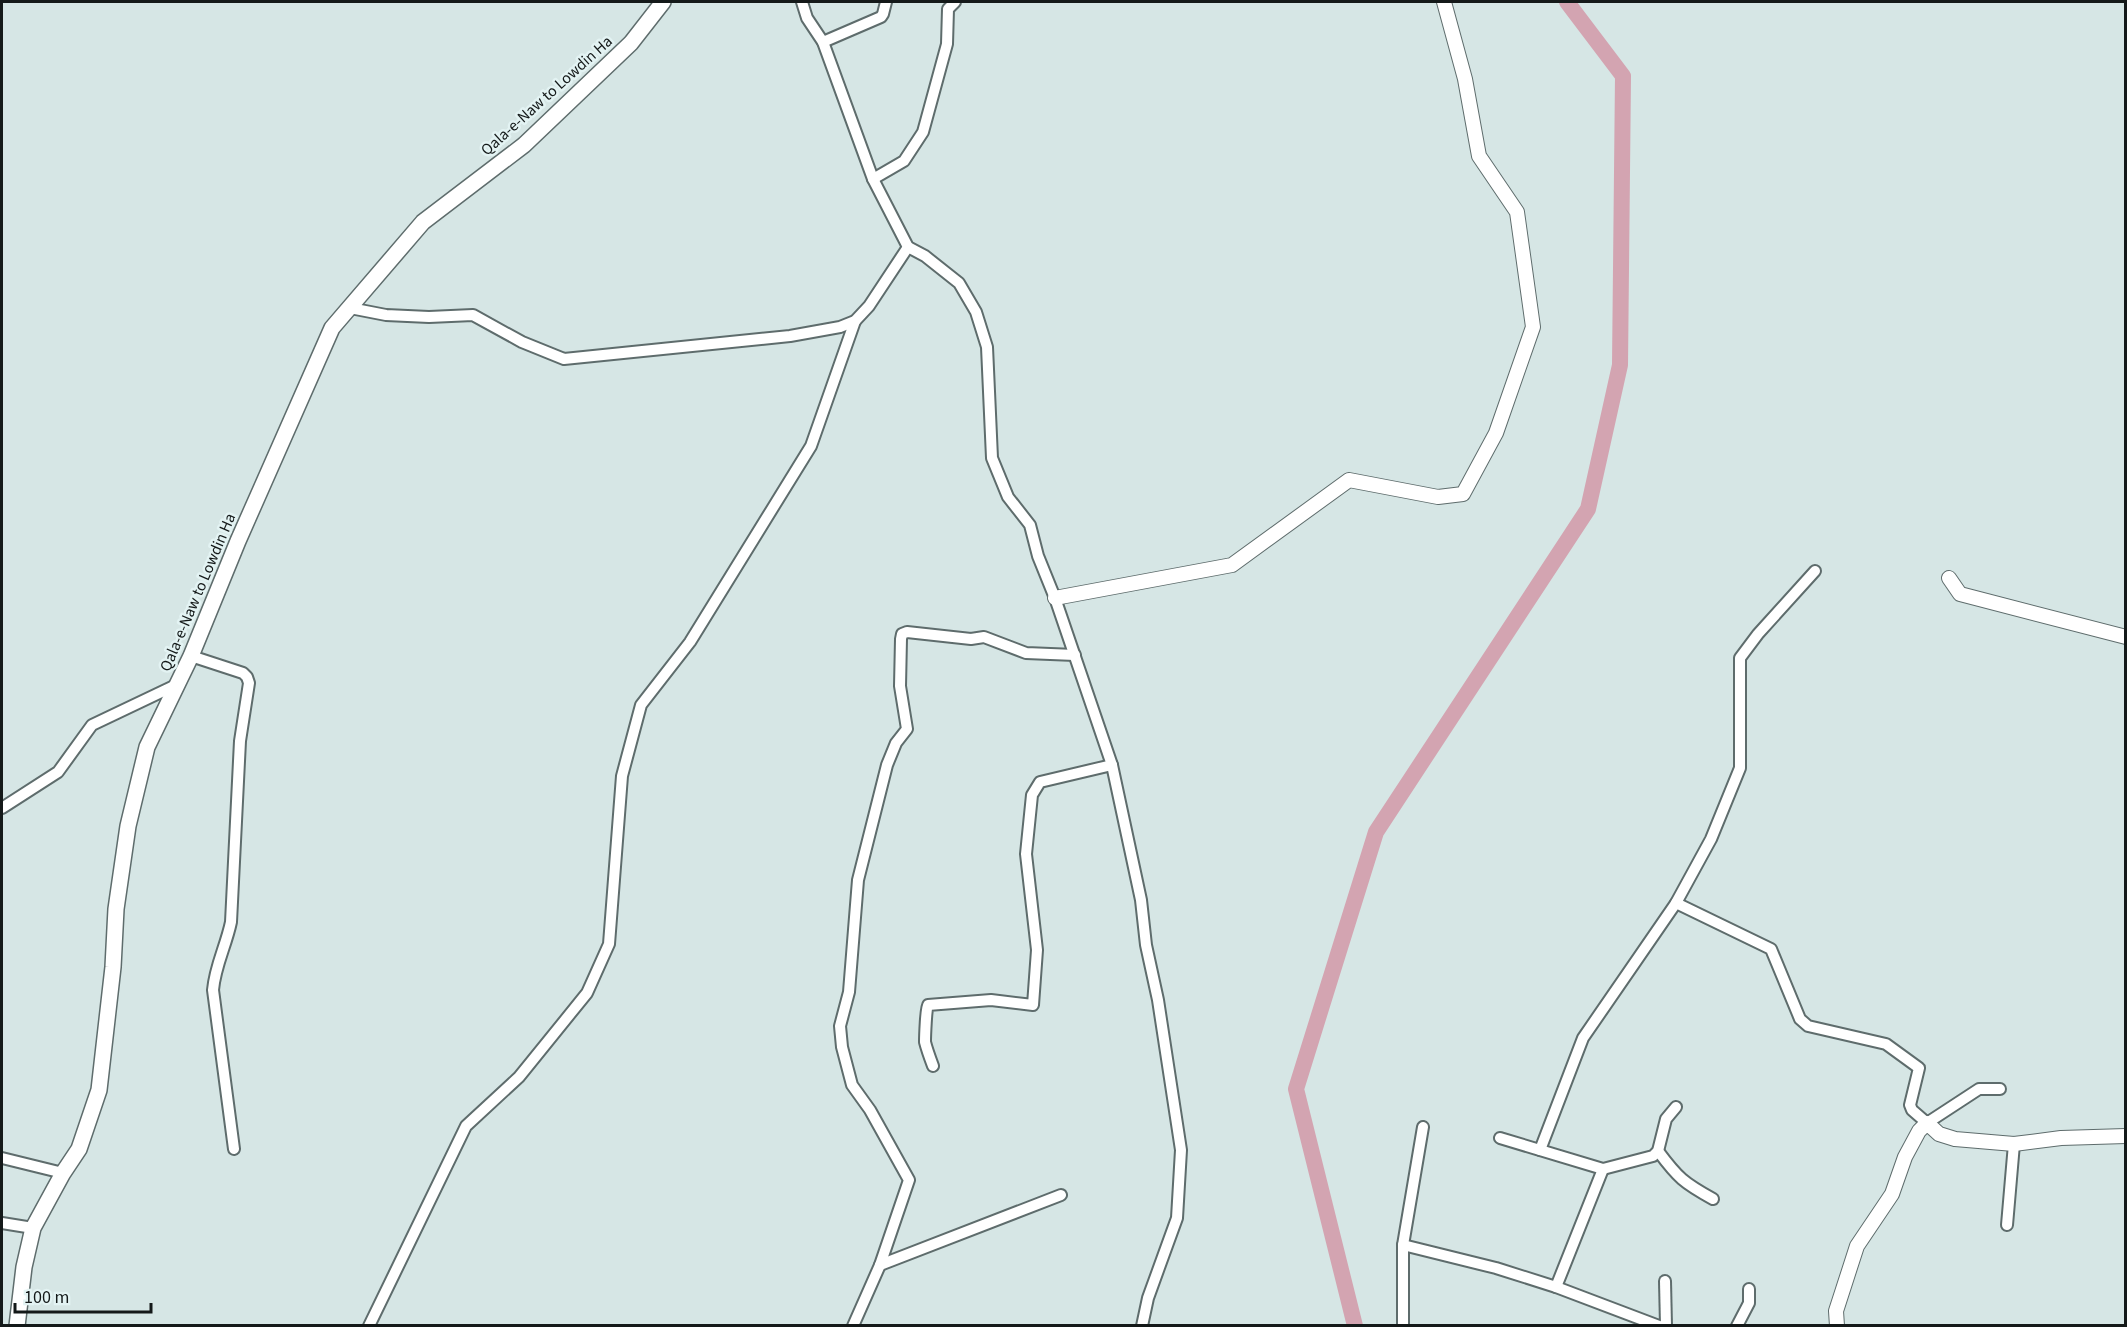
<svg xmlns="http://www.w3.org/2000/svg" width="2127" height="1327" font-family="'Source Sans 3',sans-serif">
<rect width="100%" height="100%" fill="#d6e6e5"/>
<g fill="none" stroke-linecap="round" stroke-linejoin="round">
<polyline stroke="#d3a4b1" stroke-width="16" points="1355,1326 1296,1089 1376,832 1588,509 1620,365 1623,76 1567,2"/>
<defs>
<g id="minor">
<polyline points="802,2 807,18 823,42 873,179 908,247 925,256 959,283 976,312 987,347 992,458 1008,497 1030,525 1038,556 1055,598 1112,765 1141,900 1146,945 1158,1000 1181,1150 1177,1218 1148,1298 1142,1326"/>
<polyline points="823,42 881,17 883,14 886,2"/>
<polyline points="873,179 904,161 923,132 947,44 948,9 955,2"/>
<polyline points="350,308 386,315 429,317 473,315 522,342 564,359 790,336 840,327 855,321 869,306 908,247"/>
<path d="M191,656L243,673L247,677L249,683L240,741L231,922C226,946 215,966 213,990L234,1149"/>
<polyline points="2,808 58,772 92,725 176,685"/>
<polyline points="1676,903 1771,949 1800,1019 1808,1026 1886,1044 1919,1068 1910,1105 1912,1110 1927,1123 1979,1089 2000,1089"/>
<path d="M933,1066C930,1058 927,1050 925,1042C925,1038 926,1007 928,1005L991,1000L1033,1005L1037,950L1026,854L1032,795L1040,782L1112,765"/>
<polyline points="1500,1138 1603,1169 1653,1156 1658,1151 1666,1119 1676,1107"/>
<polyline points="1540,1150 1583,1038 1676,903 1711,839 1740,768 1740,658 1758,634 1815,571"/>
<path d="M1658,1151C1678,1178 1684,1183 1713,1199"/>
<polyline points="2,1158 63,1173"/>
<polyline points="2,1223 33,1228"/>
<polyline points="2007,1225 2014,1144"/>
<polyline points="1403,1245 1496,1268 1556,1287 1659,1326"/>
<polyline points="880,1265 1061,1195"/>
<polyline points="1665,1281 1666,1326"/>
<polyline points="1556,1287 1603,1169"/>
<polyline points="369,1326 466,1126 519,1077 587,993 609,944 622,776 641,705 690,642 811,446 855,321"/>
<polyline points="853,1326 880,1265 909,1180 870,1110 852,1085 842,1047 840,1026 849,992 858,880 887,765 896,743 907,729 900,686 901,639 902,634 907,632 971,639 984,637 1026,653 1075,655"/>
<polyline points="1403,1326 1403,1245 1423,1127"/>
<polyline points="1737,1326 1749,1303 1749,1289"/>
</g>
<g id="tertiary">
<polyline points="1949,578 1960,594 2126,637"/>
<polyline points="1055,598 1232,565 1349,480 1438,497 1463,494 1496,433 1533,327 1517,212 1479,156 1465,79 1444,2"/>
<polyline points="1837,1326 1836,1311 1857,1246 1892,1194 1905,1157 1919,1131 1927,1123 1939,1134 1955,1139 2014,1144 2061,1138 2126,1136"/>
</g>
<polyline id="secondary" points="17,1326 24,1267 33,1228 63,1173 79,1149 99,1090 113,967 116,909 128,826 147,747 191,656 238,541 332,328 423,222 524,145 631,43 663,2"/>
</defs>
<use href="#minor" stroke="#5e6c6c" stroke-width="14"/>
<use href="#tertiary" stroke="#5e6c6c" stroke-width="16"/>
<use href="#secondary" stroke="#5e6c6c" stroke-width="18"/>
<use href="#minor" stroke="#fff" stroke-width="10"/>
<use href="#tertiary" stroke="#fff" stroke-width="14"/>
<use href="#secondary" stroke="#fff" stroke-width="15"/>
</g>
<g text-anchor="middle" stroke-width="5" stroke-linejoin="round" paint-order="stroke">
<g font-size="16" fill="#141919" stroke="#e3f3f3">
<text transform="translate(546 95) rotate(-42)" y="6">Qala-e-Naw to Lowdin Ha</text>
<text transform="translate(197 592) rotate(-67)" y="6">Qala-e-Naw to Lowdin Ha</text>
</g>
</g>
<rect width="2127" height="1327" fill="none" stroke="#141919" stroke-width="6"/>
<path d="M15 1303v9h136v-9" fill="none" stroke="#141919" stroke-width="3"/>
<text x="24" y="1303" font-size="18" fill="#141919" stroke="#e3f3f3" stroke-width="4.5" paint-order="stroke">100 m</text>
</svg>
